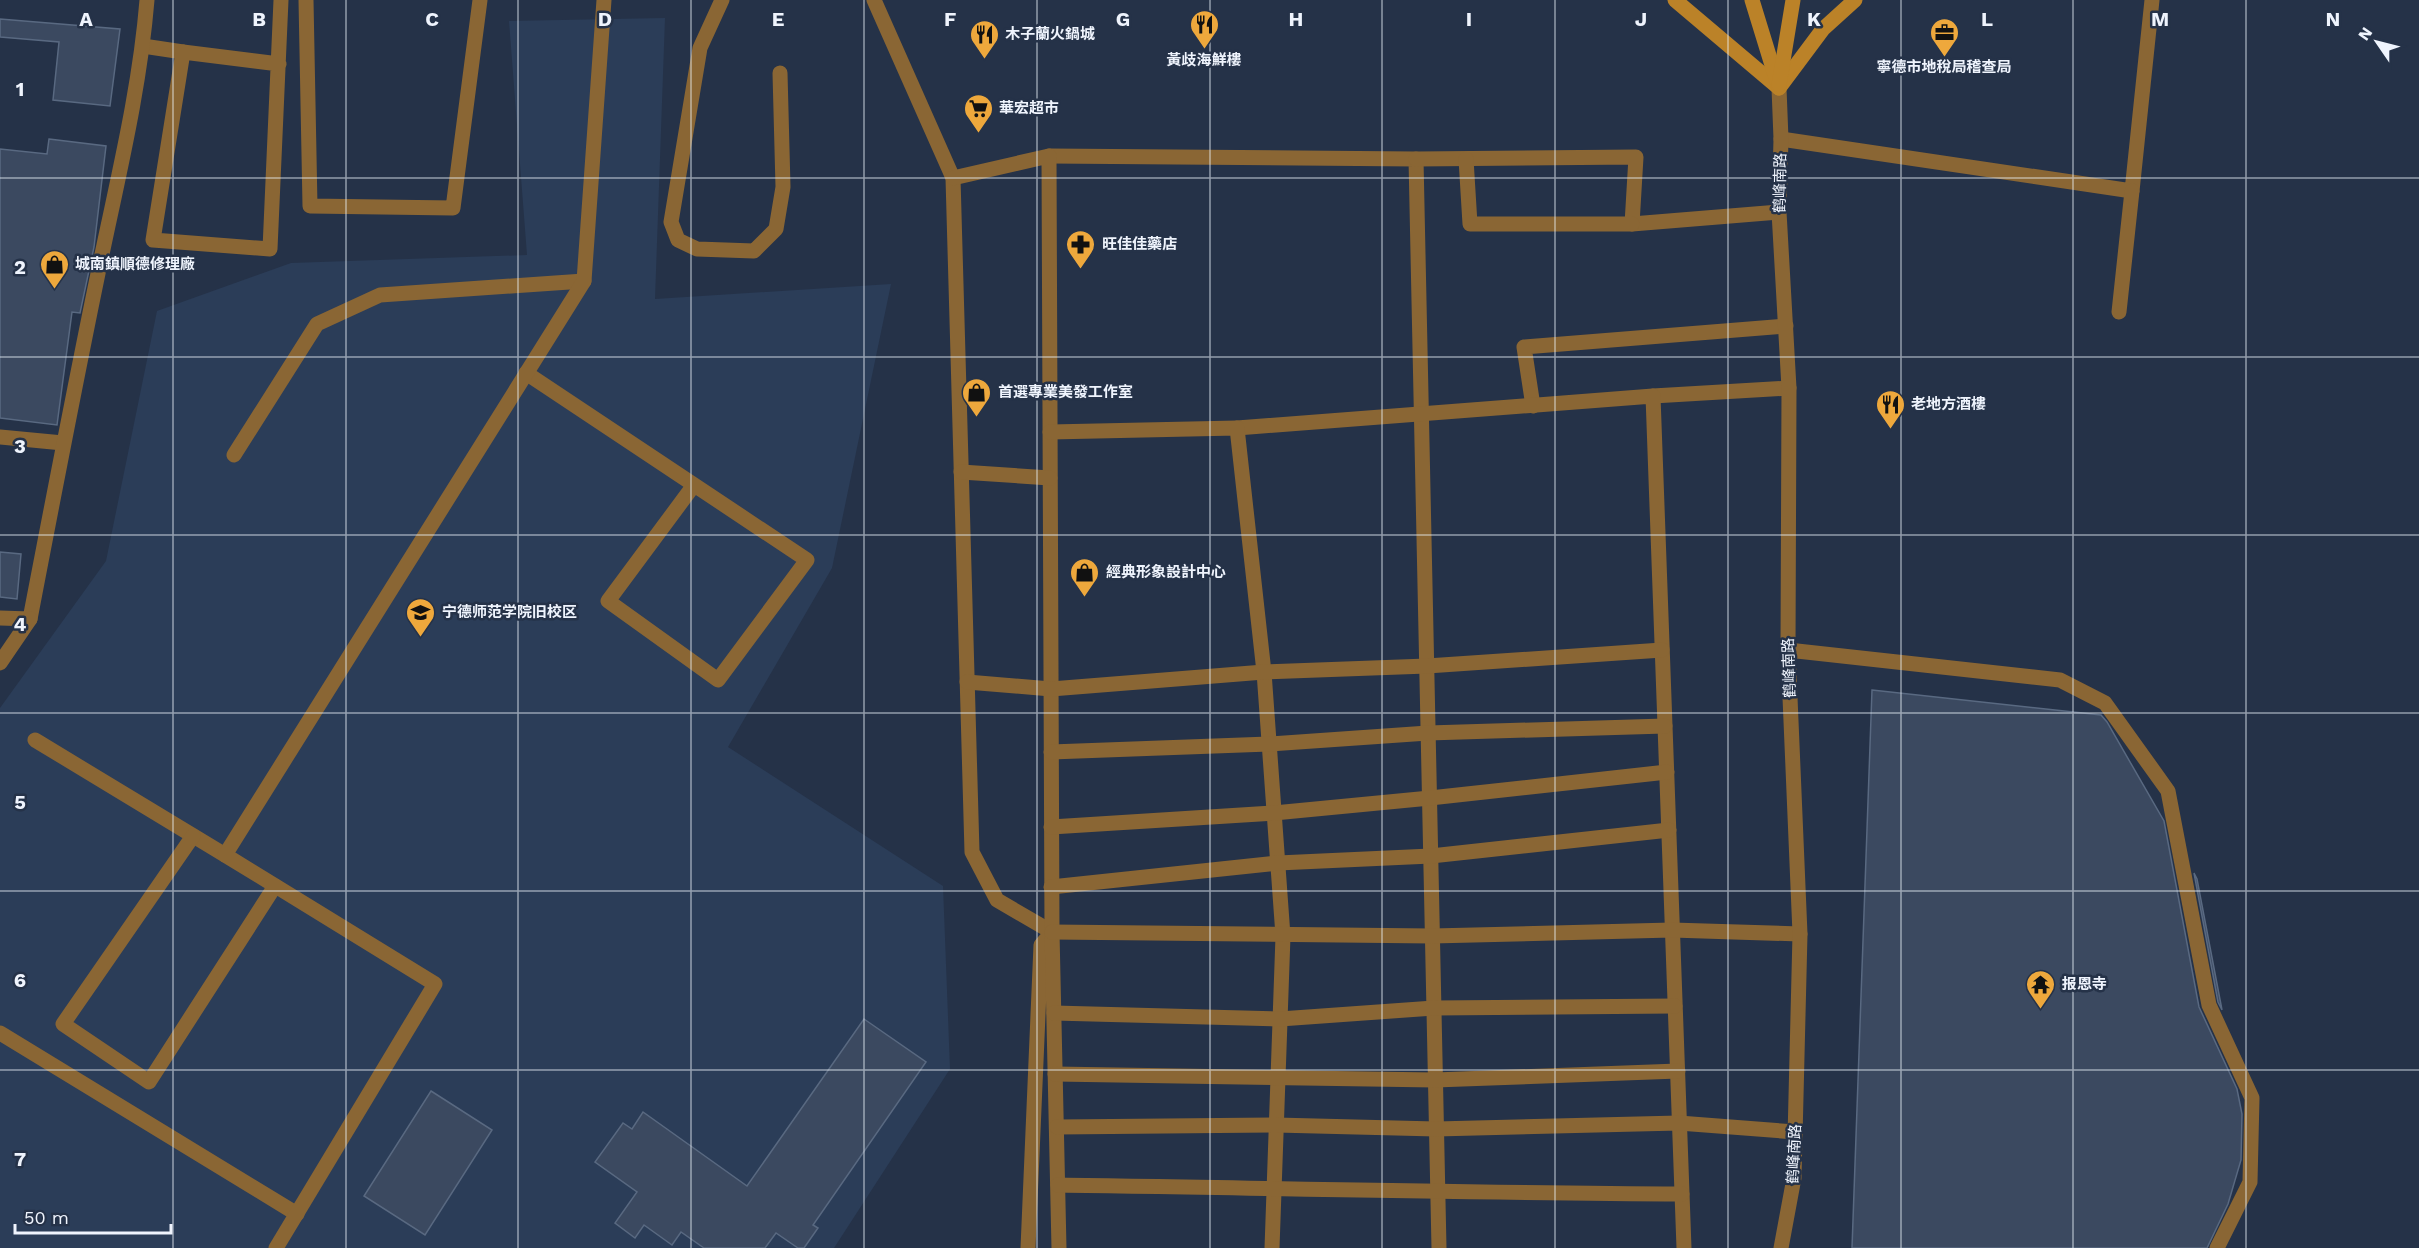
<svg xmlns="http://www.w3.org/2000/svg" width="2419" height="1248" font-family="'Work Sans','Noto Sans SC',sans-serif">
<rect width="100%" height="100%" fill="#253248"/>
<polygon fill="#2b3d58" points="665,18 655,299 891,284 832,568 728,747 943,886 950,1069 834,1248 0,1248 0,708 106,561 157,311 291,263 527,255 509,21"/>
<g fill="#3b4960" stroke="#596981" stroke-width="1.5">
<polygon points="0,19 120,29 110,106 53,100 59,42 0,37"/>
<polygon points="49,139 106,146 94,247 80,313 72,312 57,425 0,418 0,149 47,154"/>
<polygon points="0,552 21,554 17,599 0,597"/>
<polygon points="1872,690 2101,715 2107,722 2164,821 2199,1007 2237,1089 2242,1114 2241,1160 2228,1204 2207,1248 1852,1248"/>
<polygon points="2194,873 2197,879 2222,1010 2218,1002"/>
<polygon points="864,1019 926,1062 813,1225 818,1228 804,1248 798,1248 776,1233 765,1248 704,1248 681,1232 672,1245 644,1225 635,1238 615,1223 637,1192 595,1162 623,1123 632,1129 643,1112 747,1186"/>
<polygon points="431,1091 492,1130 425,1235 364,1196"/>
</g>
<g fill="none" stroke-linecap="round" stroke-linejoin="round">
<g stroke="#8a6634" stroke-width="15">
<polyline points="306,0 310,206 453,208 480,0"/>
<polyline points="722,0 700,48 671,222 678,240 697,249 754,251 776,229 783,187 780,73"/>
<polyline points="874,0 953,178 972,852 997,900 1052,932 1041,945 1028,1248"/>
<polyline points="143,46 183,52"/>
<polyline points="279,64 183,52 153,240 270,249 281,0"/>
<polyline points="1781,139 2132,191 2152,0"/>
<polyline points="1049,156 1416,159 1439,1248"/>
<polyline points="1416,159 1636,157 1632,224 1779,212"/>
<polyline points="1466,159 1470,224 1632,224"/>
<polyline points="953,178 1049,156 1052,932 1059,1248"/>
<polyline points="2119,312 2132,191"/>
<polyline points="526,373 807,560 718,680 608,601 694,485"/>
<polyline points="1653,396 1789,388"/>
<polyline points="1533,406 1524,347 1786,326"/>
<polyline points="1237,428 1653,396 1684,1248"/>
<polyline points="1050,432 1237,428 1264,672 1283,936 1272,1248"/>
<polyline points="0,437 63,443"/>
<polyline points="234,455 317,324 380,295 584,281"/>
<polyline points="961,472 1050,478"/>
<path d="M0,618L30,619C53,499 76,379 101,259C119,173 140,87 147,0"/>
<polyline points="1788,650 2060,680 2105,703 2168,791 2209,1005 2252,1098 2250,1182 2217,1248"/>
<polyline points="0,663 30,619"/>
<polyline points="967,682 1051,689 1264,672 1427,666 1662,650"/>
<polyline points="35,740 225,855"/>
<polyline points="1051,752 1269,744 1428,733 1665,726"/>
<polyline points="1051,827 1274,813 1430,798 1667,772"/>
<polyline points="193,836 63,1024 149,1082 275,886"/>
<polyline points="1051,887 1278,863 1431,856 1669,830"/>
<polyline points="1052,932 1432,936 1672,930 1800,934"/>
<polyline points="1054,1013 1280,1019 1434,1008 1675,1006"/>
<polyline points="0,1033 297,1214"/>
<polyline points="1055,1074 1435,1080 1678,1071"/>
<polyline points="1057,1127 1276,1125 1436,1129 1679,1123 1795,1132"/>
<path d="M1058,1185C1266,1188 1474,1193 1682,1194"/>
<polyline points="276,1248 435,984 225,855 584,281 604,0"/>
</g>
<polyline stroke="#8a6634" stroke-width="15" points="1779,88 1781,139 1779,212 1789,388 1788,650 1800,934 1794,1178 1781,1248"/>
<g stroke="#bb8228" stroke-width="15">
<polyline points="1675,0 1779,88 1823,29 1855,0"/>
<polyline points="1752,0 1779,88"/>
<polyline points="1779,85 1793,0"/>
</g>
</g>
<path fill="none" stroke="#eff4fd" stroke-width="1.5" stroke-opacity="0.55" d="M173,0V1248M346,0V1248M518,0V1248M691,0V1248M864,0V1248M1037,0V1248M1210,0V1248M1382,0V1248M1555,0V1248M1728,0V1248M1901,0V1248M2073,0V1248M2246,0V1248M0,178H2419M0,357H2419M0,535H2419M0,713H2419M0,891H2419M0,1070H2419"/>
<defs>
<symbol id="restaurant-pin" viewBox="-11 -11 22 30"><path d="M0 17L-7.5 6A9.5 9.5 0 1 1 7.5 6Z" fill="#eea83c" stroke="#253248"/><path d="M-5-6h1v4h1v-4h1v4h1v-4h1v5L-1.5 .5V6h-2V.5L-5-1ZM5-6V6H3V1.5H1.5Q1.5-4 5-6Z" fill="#111"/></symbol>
<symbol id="office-pin" viewBox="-11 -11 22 30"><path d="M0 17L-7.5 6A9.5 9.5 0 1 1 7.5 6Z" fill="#eea83c" stroke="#253248"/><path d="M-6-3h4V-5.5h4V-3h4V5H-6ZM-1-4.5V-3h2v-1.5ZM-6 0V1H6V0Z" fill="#111"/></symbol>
<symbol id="supermarket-pin" viewBox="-11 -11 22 30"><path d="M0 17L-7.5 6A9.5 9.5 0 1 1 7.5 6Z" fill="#eea83c" stroke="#253248"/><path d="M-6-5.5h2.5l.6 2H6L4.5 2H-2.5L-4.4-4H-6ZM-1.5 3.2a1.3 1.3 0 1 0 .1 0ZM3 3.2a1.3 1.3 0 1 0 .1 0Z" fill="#111"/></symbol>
<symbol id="pharmacy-pin" viewBox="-11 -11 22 30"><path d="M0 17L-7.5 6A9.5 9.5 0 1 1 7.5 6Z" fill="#eea83c" stroke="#253248"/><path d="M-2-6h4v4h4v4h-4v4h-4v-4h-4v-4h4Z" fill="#111"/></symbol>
<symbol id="shop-pin" viewBox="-11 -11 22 30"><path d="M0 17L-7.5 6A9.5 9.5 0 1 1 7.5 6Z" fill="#eea83c" stroke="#253248"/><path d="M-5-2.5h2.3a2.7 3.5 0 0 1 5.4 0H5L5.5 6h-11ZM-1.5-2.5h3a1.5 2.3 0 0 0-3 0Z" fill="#111"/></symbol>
<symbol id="university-pin" viewBox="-11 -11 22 30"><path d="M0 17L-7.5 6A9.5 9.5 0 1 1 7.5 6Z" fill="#eea83c" stroke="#253248"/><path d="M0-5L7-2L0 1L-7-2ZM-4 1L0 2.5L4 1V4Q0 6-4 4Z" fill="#111"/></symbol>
<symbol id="temple-pin" viewBox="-11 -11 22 30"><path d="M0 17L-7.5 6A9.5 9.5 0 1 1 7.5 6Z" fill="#eea83c" stroke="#253248"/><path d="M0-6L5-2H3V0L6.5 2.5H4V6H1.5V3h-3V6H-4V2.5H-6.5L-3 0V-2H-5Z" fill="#111"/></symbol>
</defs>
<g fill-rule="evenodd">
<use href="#restaurant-pin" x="1188" y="8" width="33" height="45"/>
<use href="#office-pin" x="1928" y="16" width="33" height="45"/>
<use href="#restaurant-pin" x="968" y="18" width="33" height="45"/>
<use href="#supermarket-pin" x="962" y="92" width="33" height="45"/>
<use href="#pharmacy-pin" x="1064" y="228" width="33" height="45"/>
<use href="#shop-pin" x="38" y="248" width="33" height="45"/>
<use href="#shop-pin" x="960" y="376" width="33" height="45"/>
<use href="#restaurant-pin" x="1874" y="388" width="33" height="45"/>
<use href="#shop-pin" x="1068" y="556" width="33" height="45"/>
<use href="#university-pin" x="404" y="596" width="33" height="45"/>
<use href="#temple-pin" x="2024" y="968" width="33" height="45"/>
</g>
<g text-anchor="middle" stroke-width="5" stroke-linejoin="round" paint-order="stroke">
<g font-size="15" font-weight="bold" fill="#eff4fd" stroke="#253248" text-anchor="start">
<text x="1005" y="39">木子蘭火鍋城</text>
<text x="1204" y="65" text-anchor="middle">黃歧海鮮樓</text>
<text x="1944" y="72" text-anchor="middle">寧德市地稅局稽查局</text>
<text x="999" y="113">華宏超市</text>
<text x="1102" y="249">旺佳佳藥店</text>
<text x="75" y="269">城南鎮順德修理廠</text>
<text x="998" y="397">首選專業美發工作室</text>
<text x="1911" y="409">老地方酒樓</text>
<text x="1106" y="577">經典形象設計中心</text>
<text x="442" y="617">宁德师范学院旧校区</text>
<text x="2062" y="989">报恩寺</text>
</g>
<g font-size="15" fill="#eff4fd" stroke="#253248">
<text transform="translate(1780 183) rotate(-89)" y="5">鹤峰南路</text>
<text transform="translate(1789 668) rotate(-92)" y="5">鹤峰南路</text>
<text transform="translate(1794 1154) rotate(-87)" y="5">鹤峰南路</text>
</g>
</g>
<g font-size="20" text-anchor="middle" font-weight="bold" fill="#eff4fd" stroke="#253248" stroke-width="5" stroke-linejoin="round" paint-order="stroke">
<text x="86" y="26">A</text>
<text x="259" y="26">B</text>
<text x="432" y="26">C</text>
<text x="605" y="26">D</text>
<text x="778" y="26">E</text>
<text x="950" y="26">F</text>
<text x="1123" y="26">G</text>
<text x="1296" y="26">H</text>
<text x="1469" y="26">I</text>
<text x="1641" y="26">J</text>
<text x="1814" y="26">K</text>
<text x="1987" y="26">L</text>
<text x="2160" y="26">M</text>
<text x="2333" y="26">N</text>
<text x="20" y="96">1</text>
<text x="20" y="274">2</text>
<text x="20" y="453">3</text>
<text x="20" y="631">4</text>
<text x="20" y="809">5</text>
<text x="20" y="987">6</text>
<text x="20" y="1166">7</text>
</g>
<g transform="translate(2377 42) rotate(305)" stroke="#253248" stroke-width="4.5" paint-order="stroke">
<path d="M0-4.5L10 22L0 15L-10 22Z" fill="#eff4fd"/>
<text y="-9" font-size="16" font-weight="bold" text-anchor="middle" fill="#eff4fd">N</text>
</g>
<path d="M15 1224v9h156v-9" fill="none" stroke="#eff4fd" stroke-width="3"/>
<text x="24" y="1224" font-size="18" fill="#eff4fd" stroke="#253248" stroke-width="4.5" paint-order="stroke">50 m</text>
</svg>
